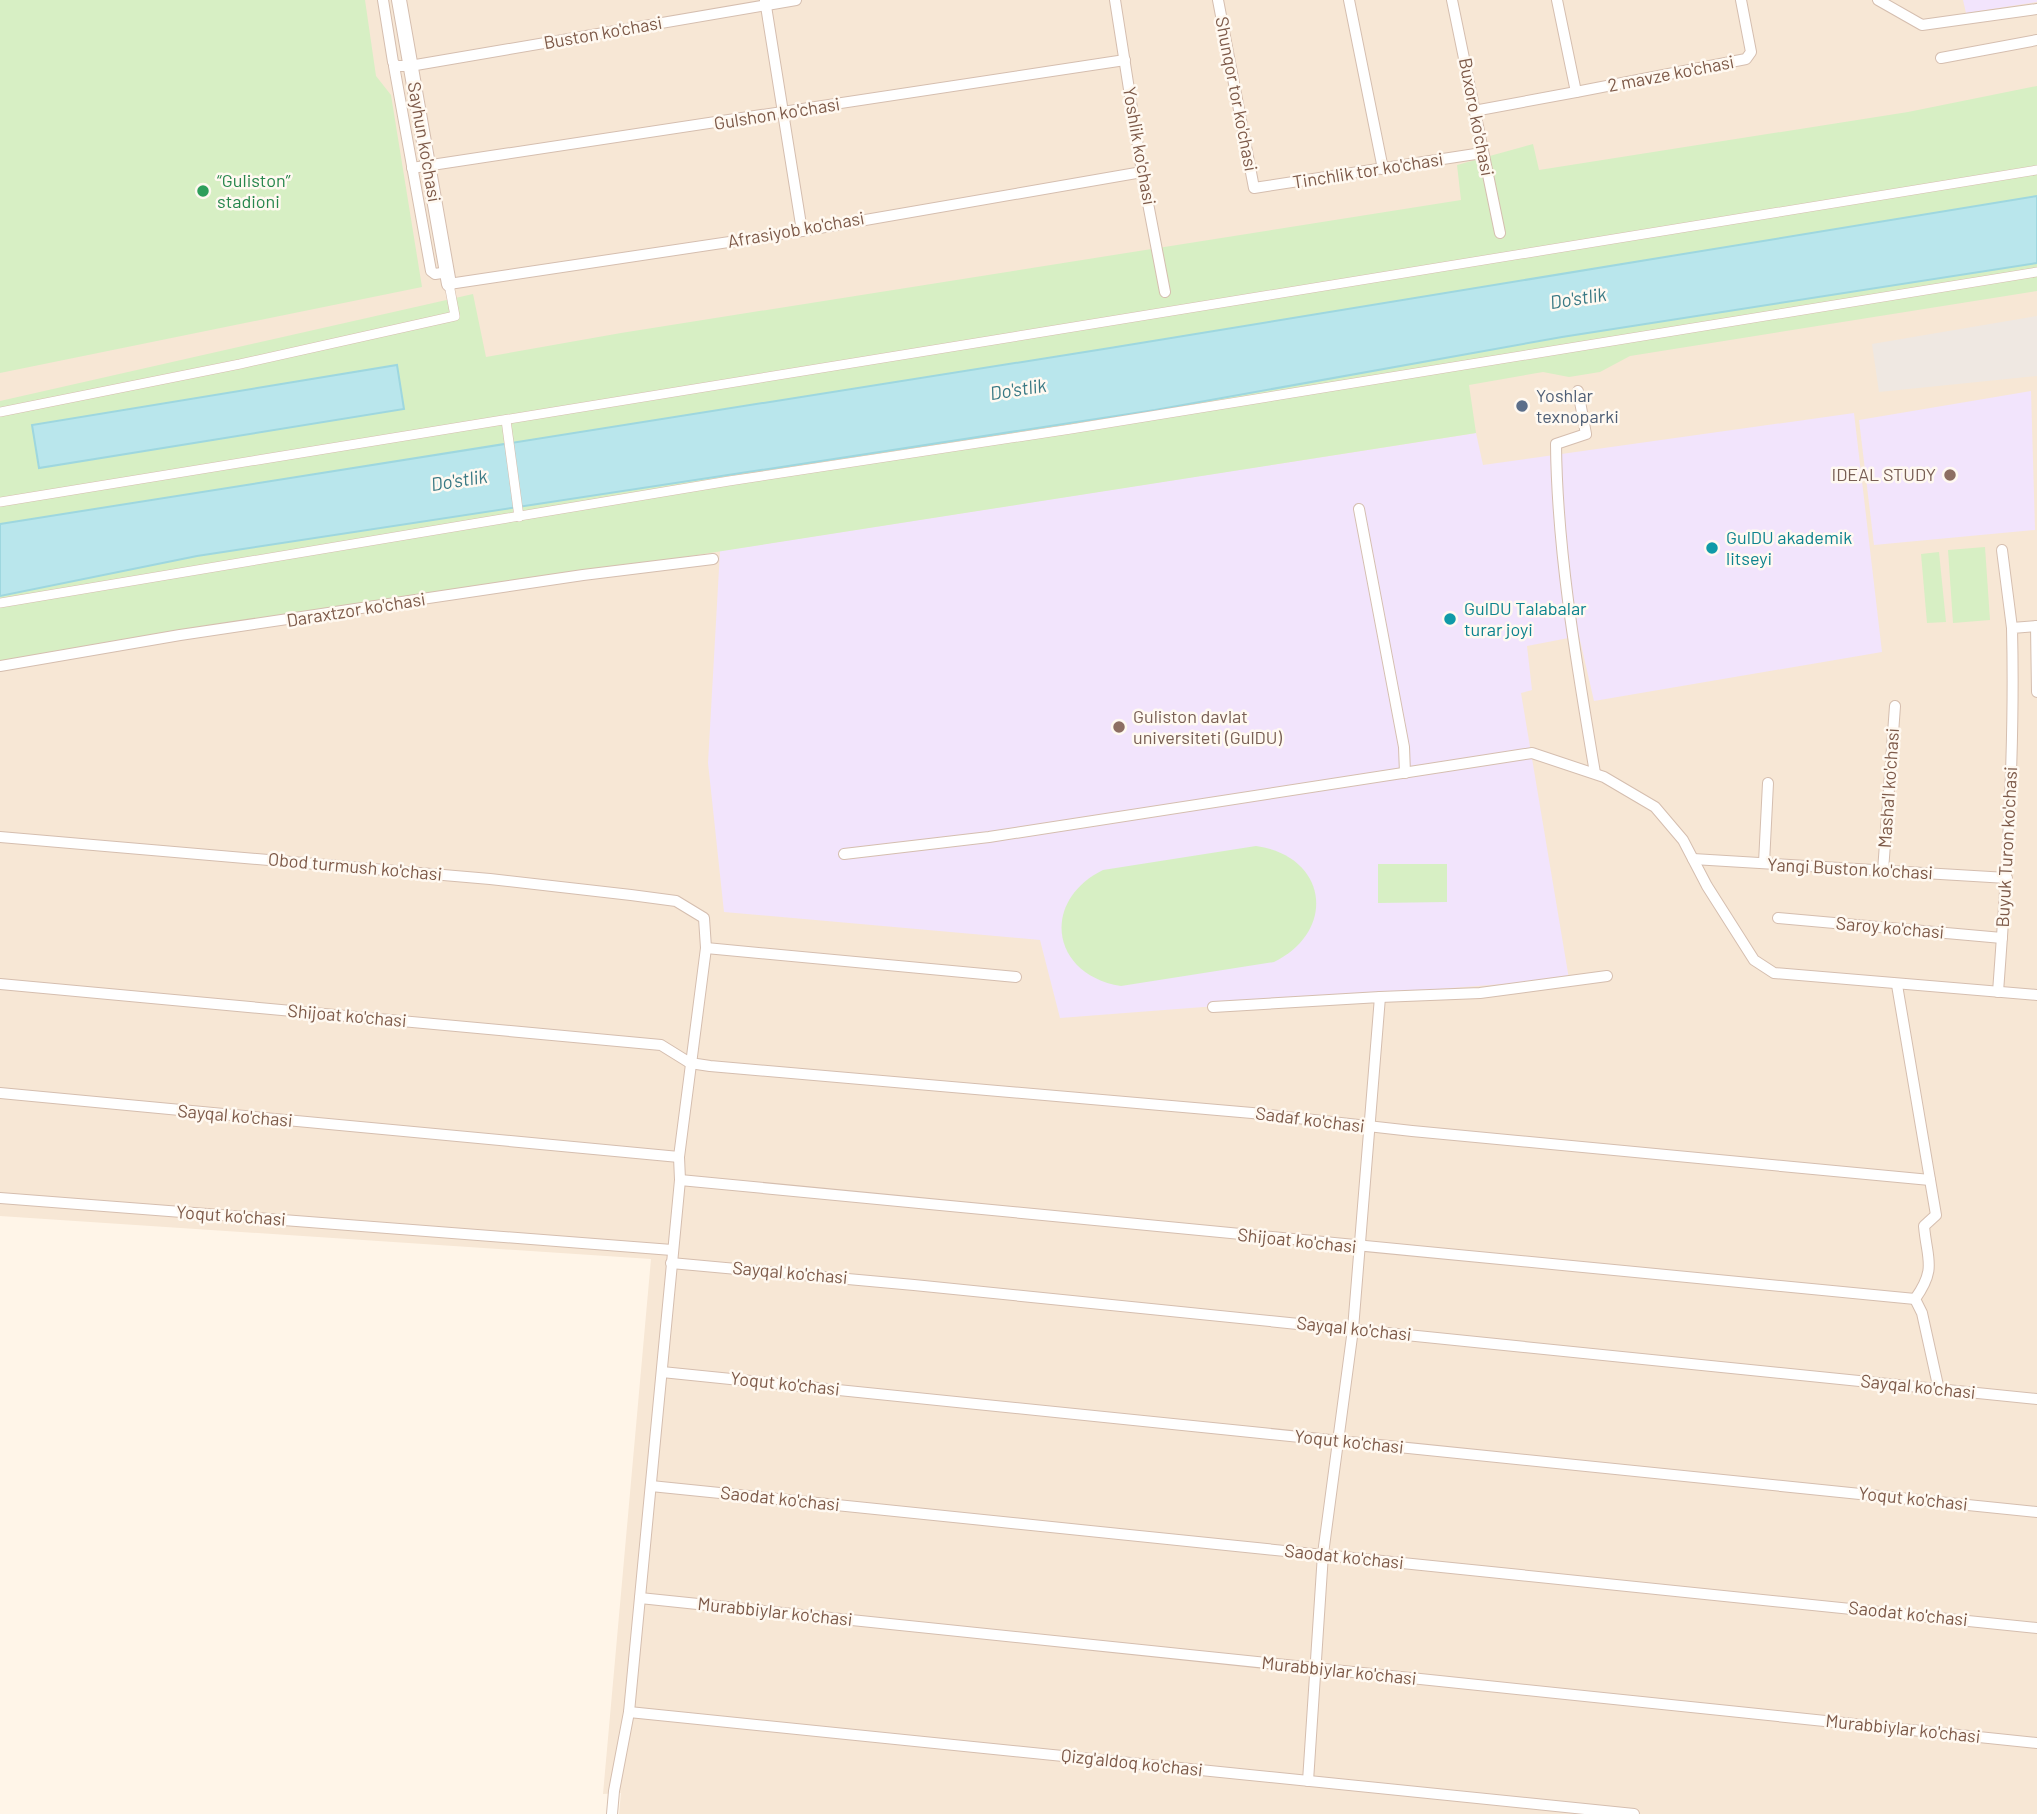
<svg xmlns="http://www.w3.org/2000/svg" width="2037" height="1814" font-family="Barlow,sans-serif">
<rect width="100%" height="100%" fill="#fff5e8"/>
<polygon fill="#f7e7d5" points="0,0 2037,0 2037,1814 619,1814 621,1793 603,1794 651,1259 0,1216"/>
<polygon fill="#efe8e2" points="2037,316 2037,376 1879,392 1872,344"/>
<g fill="#f2e4fc">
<polygon points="1963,0 2037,0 2037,2 1966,13"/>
<polygon points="2031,391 2035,530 1874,545 1859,420"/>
<polygon points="1854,413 1882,652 1594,701 1579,636 1527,646 1532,690 1521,693 1569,979 1060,1018 1040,940 724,912 708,763 720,551 1476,433 1483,465"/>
</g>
<g fill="#d7efc4">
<polygon points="0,0 365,0 376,76 391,95 422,287 0,373"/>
<polygon points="2037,86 2037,291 1630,356 1600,372 1569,377 1543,372 1469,385 1476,433 0,664 0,401 473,294 486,357 621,333 1461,200 1457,165 1533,144 1539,170 1908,112"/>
<polygon points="1985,547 1990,620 1953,623 1948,550"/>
<polygon points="1939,552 1946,622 1927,623 1921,554"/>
<path d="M1256,846C1327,856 1338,930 1274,962L1121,986C1051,975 1040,901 1103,870Z"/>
<polygon points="1378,864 1447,864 1447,902 1378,903"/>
</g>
<g fill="#b9e6ec" stroke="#9ed7df" stroke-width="2">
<polygon points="2037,196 2037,263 1562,337 1155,410 197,556 0,596 0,524 1110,348"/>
<polygon points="397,365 404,409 39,468 32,425"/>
</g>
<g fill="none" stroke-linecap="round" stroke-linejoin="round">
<defs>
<g id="pedestrian">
<polyline points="0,412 240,364 455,316 449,284"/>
<polyline points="506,420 519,517"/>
<polyline points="0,502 2037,170"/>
<polyline points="0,603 729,481 1071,429 2037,272"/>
</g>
<g id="minor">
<polyline points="383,0 393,62 396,66 410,66 796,0"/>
<polyline points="765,0 802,231"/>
<polyline points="1115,0 1142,172 1165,292"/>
<polyline points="1218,0 1254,188 1482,153"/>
<polyline points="1349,0 1383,169"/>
<polyline points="1452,0 1500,233"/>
<polyline points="1878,0 1922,25 2037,9"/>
<polyline points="1941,58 2037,40"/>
<polyline points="394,66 431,271 435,274 448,272"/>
<polyline points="1576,92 1746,59 1751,52 1741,0"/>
<polyline points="1474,111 1576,92 1557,0"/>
<polyline points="412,168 1125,60"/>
<polyline points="449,284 802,231 1142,172"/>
<path d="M1578,391L1586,434L1556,444C1557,552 1577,666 1595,773"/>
<polyline points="1359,509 1404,747 1405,773"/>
<polyline points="2002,550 2012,628"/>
<polyline points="2036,626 2037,692"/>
<polyline points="0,666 180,635 583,575 713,559"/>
<polyline points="0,837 490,879 631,895 676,901 704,918 706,948 679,1157 680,1180 629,1712 614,1791 612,1814"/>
<polyline points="844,854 989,837 1532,753 1604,777 1655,807 1683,840 1707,886 1754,960 1774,973 2037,995"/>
<polyline points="1693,859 2007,878"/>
<polyline points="1764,863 1768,783"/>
<polyline points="1883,871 1895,706"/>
<polyline points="1778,918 2002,938"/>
<polyline points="706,948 1016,977"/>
<polyline points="0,984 661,1045 690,1063 710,1066 1252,1113 1412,1131 1930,1180"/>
<path d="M1897,985L1936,1215L1924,1226C1927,1260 1937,1268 1915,1299L1922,1313L1939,1390"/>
<path d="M1998,992C2007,871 2015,750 2012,628L2037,626"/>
<polyline points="1380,997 1480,993 1607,976"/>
<polyline points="1213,1007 1380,997 1353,1329 1323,1554 1308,1781"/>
<polyline points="0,1093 679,1157"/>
<polyline points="680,1180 1915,1299"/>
<polyline points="0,1198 672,1250"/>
<polyline points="671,1263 914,1285 2037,1399"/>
<polyline points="662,1372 2037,1512"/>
<polyline points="651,1486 2037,1628"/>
<polyline points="640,1598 2037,1743"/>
<polyline points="629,1712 1634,1814"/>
</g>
<polyline id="tertiary" points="399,0 449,284"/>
</defs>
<use href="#pedestrian" stroke="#d5beaf" stroke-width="10"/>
<use href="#minor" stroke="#d5beaf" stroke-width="12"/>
<use href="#tertiary" stroke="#d5beaf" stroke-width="16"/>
<use href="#pedestrian" stroke="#fff" stroke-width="9"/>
<use href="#minor" stroke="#fff" stroke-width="10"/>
<use href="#tertiary" stroke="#fff" stroke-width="14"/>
</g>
<circle fill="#2e9e5b" stroke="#fff9f1" stroke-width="2.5" cx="203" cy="191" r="7"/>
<circle fill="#5c6f8a" stroke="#fff9f1" stroke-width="2.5" cx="1522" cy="406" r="7"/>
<g fill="#8d6e63" stroke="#fff9f1" stroke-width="2.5">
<circle cx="1950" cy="475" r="7"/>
<circle cx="1119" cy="727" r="7"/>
</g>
<g fill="#0f9aa8" stroke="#fff9f1" stroke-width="2.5">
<circle cx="1712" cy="548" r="7"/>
<circle cx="1450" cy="619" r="7"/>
</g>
<g text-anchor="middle" stroke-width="5" stroke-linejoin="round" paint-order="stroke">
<g font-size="18" fill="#7d5948" stroke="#fff9f1">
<text transform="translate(603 33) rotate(-10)" y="6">Buston ko'chasi</text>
<text transform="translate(1671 74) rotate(-11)" y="6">2 mavze ko'chasi</text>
<text transform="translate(1236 94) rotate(79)" y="6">Shunqor tor ko'chasi</text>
<text transform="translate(777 114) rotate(-9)" y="6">Gulshon ko'chasi</text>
<text transform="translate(1476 117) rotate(79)" y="6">Buxoro ko'chasi</text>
<text transform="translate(424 142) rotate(80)" y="6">Sayhun ko'chasi</text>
<text transform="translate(1139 146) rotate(80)" y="6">Yoshlik ko'chasi</text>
<text transform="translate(1368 171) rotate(-9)" y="6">Tinchlik tor ko'chasi</text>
<text transform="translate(796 230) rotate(-10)" y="6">Afrasiyob ko'chasi</text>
<text transform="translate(356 610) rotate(-9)" y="6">Daraxtzor ko'chasi</text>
<text transform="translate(1889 788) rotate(-86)" y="6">Masha'l ko'chasi</text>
<text transform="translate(2007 847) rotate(-87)" y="6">Buyuk Turon ko'chasi</text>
<text transform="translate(355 867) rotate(5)" y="6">Obod turmush ko'chasi</text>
<text transform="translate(1850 869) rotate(3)" y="6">Yangi Buston ko'chasi</text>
<text transform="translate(1890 928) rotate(5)" y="6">Saroy ko'chasi</text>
<text transform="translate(347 1016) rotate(5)" y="6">Shijoat ko'chasi</text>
<text transform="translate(235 1116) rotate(5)" y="6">Sayqal ko'chasi</text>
<text transform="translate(1310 1120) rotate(7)" y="6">Sadaf ko'chasi</text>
<text transform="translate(231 1216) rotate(4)" y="6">Yoqut ko'chasi</text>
<text transform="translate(1297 1241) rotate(6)" y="6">Shijoat ko'chasi</text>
<text transform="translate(790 1273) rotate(5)" y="6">Sayqal ko'chasi</text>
<text transform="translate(1354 1329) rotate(6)" y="6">Sayqal ko'chasi</text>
<text transform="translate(785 1384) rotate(6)" y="6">Yoqut ko'chasi</text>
<text transform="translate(1918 1387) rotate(6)" y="6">Sayqal ko'chasi</text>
<text transform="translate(1349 1442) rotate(6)" y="6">Yoqut ko'chasi</text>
<text transform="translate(780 1499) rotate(6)" y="6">Saodat ko'chasi</text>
<text transform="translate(1913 1499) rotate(6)" y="6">Yoqut ko'chasi</text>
<text transform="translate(1344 1557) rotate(6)" y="6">Saodat ko'chasi</text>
<text transform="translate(775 1612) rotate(6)" y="6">Murabbiylar ko'chasi</text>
<text transform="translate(1908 1614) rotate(6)" y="6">Saodat ko'chasi</text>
<text transform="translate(1339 1671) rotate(6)" y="6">Murabbiylar ko'chasi</text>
<text transform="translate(1903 1729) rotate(6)" y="6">Murabbiylar ko'chasi</text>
<text transform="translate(1132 1763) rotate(6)" y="6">Qizg'aldoq ko'chasi</text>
</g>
<g font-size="18" fill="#27864d" stroke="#fff9f1" text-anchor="start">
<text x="217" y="187">“Guliston”<tspan x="217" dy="21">stadioni</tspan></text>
</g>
<g font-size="18" fill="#4e5e75" stroke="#fff9f1" text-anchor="start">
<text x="1536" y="402">Yoshlar<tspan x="1536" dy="21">texnoparki</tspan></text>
</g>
<g font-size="18" fill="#785e54" stroke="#fff9f1" text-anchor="end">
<text x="1936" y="481">IDEAL STUDY</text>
<text x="1133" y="723" text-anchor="start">Guliston davlat<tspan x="1133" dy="21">universiteti (GulDU)</tspan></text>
</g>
<g font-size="18" fill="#0d838f" stroke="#fff9f1" text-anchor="start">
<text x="1726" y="544">GulDU akademik<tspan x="1726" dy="21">litseyi</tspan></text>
<text x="1464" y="615">GulDU Talabalar<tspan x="1464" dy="21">turar joyi</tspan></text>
</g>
<g font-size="19" font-style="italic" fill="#397984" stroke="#fff9f1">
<text transform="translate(1578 298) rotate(-9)" y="7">Do'stlik</text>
<text transform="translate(1018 389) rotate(-9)" y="7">Do'stlik</text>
<text transform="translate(459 480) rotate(-9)" y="7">Do'stlik</text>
</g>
</g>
</svg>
